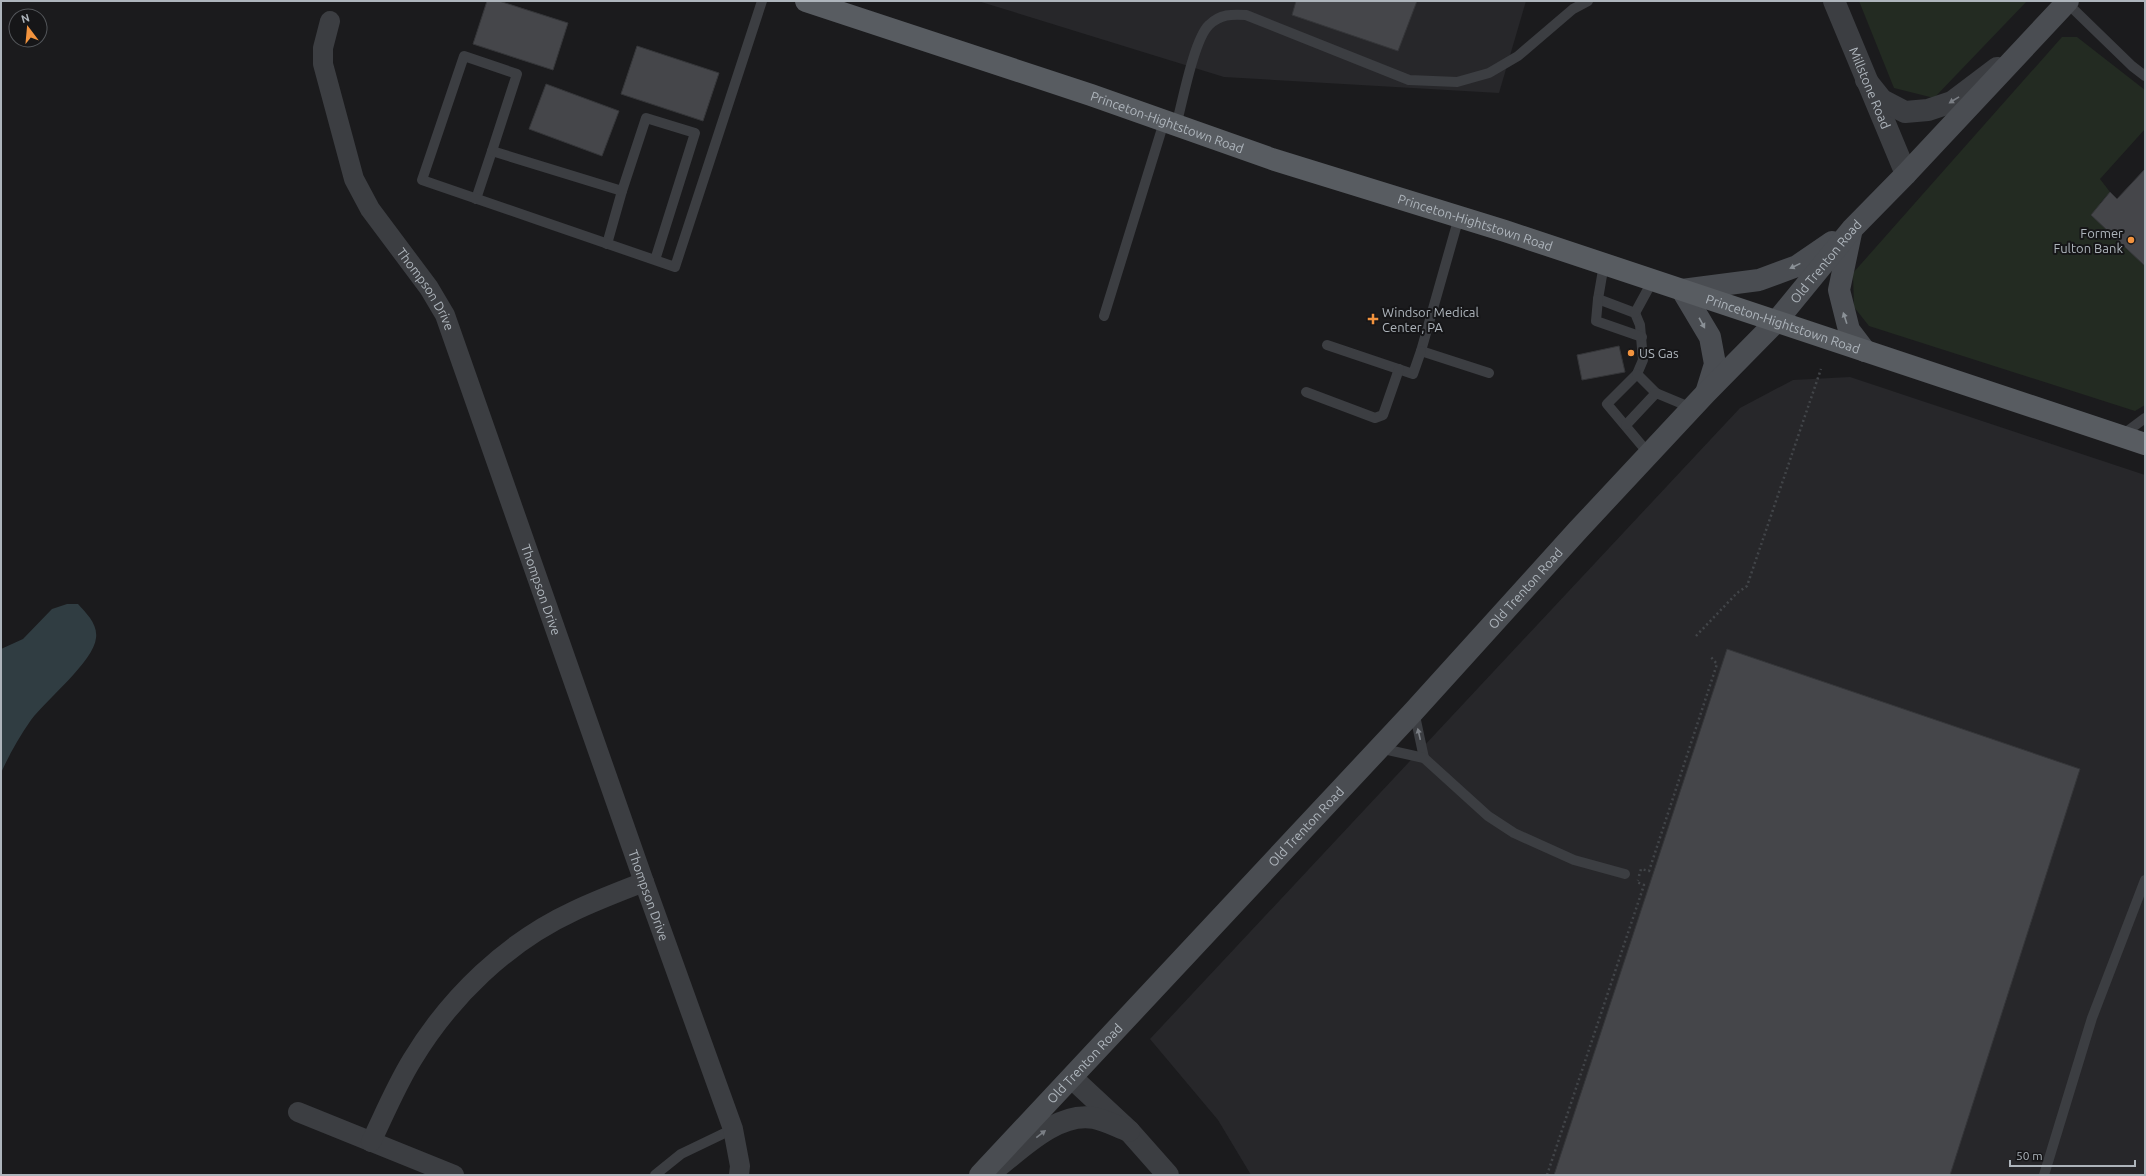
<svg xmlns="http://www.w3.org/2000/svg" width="2146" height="1176" font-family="Ubuntu,sans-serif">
<rect width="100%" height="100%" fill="#1b1b1d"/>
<g fill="#27272a">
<polygon points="978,1 1526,1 1499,93 1224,77"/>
<polygon points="1850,377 2145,475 2145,1175 1251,1175 1218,1120 1150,1039 1740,408 1793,380"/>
</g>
<g fill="#232b22">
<polygon points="1859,1 2027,1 1934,98 1894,88"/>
<polygon points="2062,37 2077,37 2145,90 2145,129 2100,179 2110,192 2100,203 2145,265 2145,405 2135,411 1869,326 1854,307 1853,273"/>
</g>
<path fill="#303d42" d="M67,604H78C86,613 98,624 96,638C94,661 46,700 31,720C19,737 9,755 1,773V649L23,639L52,609Z"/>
<g fill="#45464a" stroke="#353639">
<polygon points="487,1 499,1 568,23 553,70 473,44"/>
<polygon points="1296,1 1417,1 1398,51 1292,15"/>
<polygon points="637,46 719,73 703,121 621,94"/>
<polygon points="546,84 619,111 602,156 529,129"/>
<polygon points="2145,169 2145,266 2091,215 2110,192 2117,199"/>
<polygon points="1619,346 1625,372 1582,380 1577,355"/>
<polygon points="1727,649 2080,769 1950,1175 1554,1175"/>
</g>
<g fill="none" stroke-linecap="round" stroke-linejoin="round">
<g stroke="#424549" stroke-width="2.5" stroke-dasharray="2 3" stroke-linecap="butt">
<polyline points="1696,636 1737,593 1747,586 1821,369"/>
<polyline points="1639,876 1641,869 1649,871 1717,664 1710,656"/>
<polyline points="1547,1175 1644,885 1637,882 1638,880"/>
</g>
<g stroke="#3c3e42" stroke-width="10">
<polyline points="2067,3 2132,66 2145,76"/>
<path d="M1176,126C1182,104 1194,39 1209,25C1220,14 1232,14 1246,15L1409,80L1457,82L1489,73L1518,56L1573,9L1588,1"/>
<polyline points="476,199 492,151"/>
<polyline points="1459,217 1421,351 1489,373"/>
<polyline points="607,244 622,191"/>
<path d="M655,260L695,133L646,118L622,191L492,151L517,74L464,56L422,180C506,209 591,238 675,267L762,1"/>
<polyline points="1604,264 1598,299 1635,313 1640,325 1643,360 1637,374 1607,404 1649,454"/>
<polyline points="1598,299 1596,321 1642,337"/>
<polyline points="1635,313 1653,280"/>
<polyline points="1104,316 1164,122"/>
<polyline points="1327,345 1413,374 1421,351"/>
<polyline points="1637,374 1656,393"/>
<polyline points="1306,392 1375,418 1383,415 1399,369"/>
<polyline points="1626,425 1656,393 1692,408"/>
<polyline points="2121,436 2145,418"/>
<polyline points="1414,711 1424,758"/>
<polyline points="1379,748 1424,758 1488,816 1514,833 1574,860 1625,874"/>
<polyline points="655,1175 681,1154 733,1129"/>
<polyline points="2044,1175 2092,1018 2145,880"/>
</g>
<g stroke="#3c3e42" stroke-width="20">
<path id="s1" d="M330,21L323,48V64L354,179L370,209L429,288L445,315L644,882L733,1129L740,1166L739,1175"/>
<polyline points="298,1112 454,1175"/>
<path d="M371,1142C384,1115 396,1086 412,1060C450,997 507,942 574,911C597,900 621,891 644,882"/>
</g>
<g stroke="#3c3e42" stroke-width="22">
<path id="s2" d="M1834,1L1906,174"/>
<polyline points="1866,80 1882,100 1905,112 1928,110 1952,102 1997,68"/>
<polyline points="1072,1078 1129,1131 1168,1175"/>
<path d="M990,1173C1018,1152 1056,1111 1094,1118C1105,1120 1118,1127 1129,1131"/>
</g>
<g stroke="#4a4d52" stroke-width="22">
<polyline points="1851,233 1839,290 1849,330 1865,351"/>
<polyline points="1707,390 1715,364 1710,337 1682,290 1759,280 1797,266 1832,242"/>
<path id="s3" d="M980,1175L1414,711L1578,530L1706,393L1775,323L1852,229L1906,174L2068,1"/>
</g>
<path stroke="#585c61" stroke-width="22" id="s4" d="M806,1L1091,95L1272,159L1505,231L2145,444"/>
</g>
<defs><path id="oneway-solid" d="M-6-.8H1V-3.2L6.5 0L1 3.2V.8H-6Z"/></defs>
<g fill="#7b7f85">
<use href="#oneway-solid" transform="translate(1954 100) rotate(148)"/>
<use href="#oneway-solid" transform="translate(1419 734) rotate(-103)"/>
<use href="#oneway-solid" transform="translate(1041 1134) rotate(-38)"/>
</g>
<g fill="#8b9197">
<use href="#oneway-solid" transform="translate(1795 266) rotate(154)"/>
<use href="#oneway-solid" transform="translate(1845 318) rotate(-108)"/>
<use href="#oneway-solid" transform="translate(1702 323) rotate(61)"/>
</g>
<g fill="#f2933e" stroke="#161618" stroke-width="1.5">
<circle cx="2131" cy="240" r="4"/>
<path d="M1371 313h4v4h4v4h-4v4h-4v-4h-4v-4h4z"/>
<circle cx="1631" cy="353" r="4"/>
</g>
<g text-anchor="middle" stroke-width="4" stroke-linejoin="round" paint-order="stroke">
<g font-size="13" fill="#aeb5bc" stroke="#161618">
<text dy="5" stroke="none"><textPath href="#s2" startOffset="94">Millstone Road</textPath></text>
<text dy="5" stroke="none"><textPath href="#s4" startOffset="381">Princeton-Hightstown Road</textPath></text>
<text dy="5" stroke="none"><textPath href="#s4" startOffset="705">Princeton-Hightstown Road</textPath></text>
<text dy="5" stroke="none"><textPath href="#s3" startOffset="1245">Old Trenton Road</textPath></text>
<text dy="5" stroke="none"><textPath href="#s1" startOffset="295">Thompson Drive</textPath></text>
<text dy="5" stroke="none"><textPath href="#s4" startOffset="1029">Princeton-Hightstown Road</textPath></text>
<text dy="5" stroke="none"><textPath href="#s3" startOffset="801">Old Trenton Road</textPath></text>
<text dy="5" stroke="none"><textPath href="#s1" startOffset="618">Thompson Drive</textPath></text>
<text dy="5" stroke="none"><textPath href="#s3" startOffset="477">Old Trenton Road</textPath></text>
<text dy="5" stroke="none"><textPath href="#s1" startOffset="942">Thompson Drive</textPath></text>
<text dy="5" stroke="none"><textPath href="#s3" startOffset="153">Old Trenton Road</textPath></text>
</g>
<g font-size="13" fill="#aeb5bc" stroke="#161618" text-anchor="start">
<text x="2123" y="238" text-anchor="end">Former<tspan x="2123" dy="15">Fulton Bank</tspan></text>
<text x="1382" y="317">Windsor Medical<tspan x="1382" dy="15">Center, PA</tspan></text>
<text x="1639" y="358">US Gas</text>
</g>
</g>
<rect width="2146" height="1176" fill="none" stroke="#aeb5bc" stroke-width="4"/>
<g transform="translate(28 28) rotate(344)"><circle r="19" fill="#161618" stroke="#53565a"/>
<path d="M0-3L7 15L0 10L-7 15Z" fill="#f2933e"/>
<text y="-6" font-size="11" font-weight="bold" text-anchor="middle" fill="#aeb5bc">N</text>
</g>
<path d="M2010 1160v6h125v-6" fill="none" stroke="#aeb5bc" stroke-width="2"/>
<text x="2016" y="1160" font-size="12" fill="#aeb5bc" stroke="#161618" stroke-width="3" paint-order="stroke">50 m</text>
</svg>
